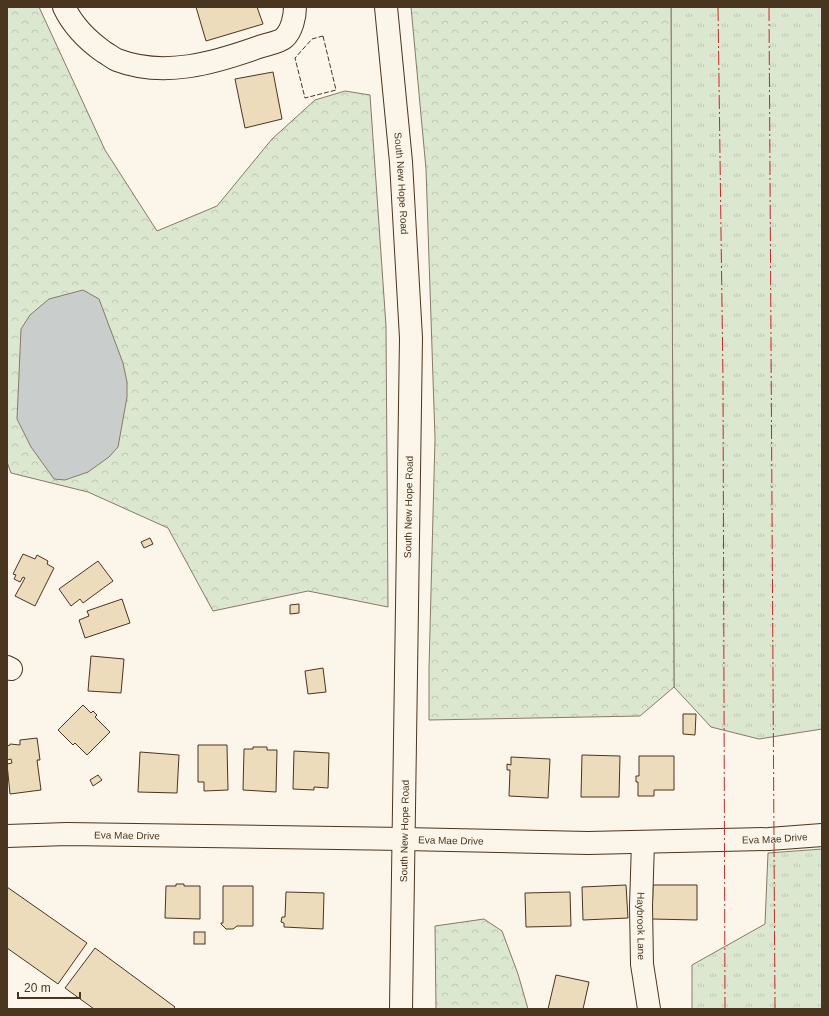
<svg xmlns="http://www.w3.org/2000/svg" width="829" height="1016" font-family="Helvetica,sans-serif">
<defs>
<pattern id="grass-tufts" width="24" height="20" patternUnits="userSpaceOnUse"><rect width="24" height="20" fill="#dce7d0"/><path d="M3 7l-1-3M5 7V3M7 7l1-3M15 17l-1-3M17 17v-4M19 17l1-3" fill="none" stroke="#bec7b2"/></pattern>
<pattern id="forest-crowns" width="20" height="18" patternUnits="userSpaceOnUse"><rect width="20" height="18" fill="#dce7d0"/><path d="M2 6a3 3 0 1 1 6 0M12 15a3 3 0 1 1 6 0" fill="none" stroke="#bec7b2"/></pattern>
</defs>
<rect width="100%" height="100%" fill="#fbf6e9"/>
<g fill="url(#grass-tufts)" stroke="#887966">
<polygon points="671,7 822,7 822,729 759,739 711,727 674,687"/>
<polygon points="822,849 822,1009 692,1009 692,965 765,924 768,853"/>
</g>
<g fill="url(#forest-crowns)" stroke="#887966">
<polygon points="7,7 39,7 105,150 157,231 217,206 272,139 315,100 345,91 370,95 386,326 388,607 308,591 213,611 168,528 88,492 11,473 7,462"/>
<polygon points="411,7 671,7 674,687 640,716 429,720 429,668 435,438 426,169"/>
<polygon points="484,919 502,931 518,974 528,1009 436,1009 435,926"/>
</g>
<polygon fill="#c9cecd" stroke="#887966" points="83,290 99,299 123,363 127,382 127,397 118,447 109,457 88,472 65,480 54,479 31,447 17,419 21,329 30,315 49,299"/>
<g fill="#ecdcbc" stroke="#4a3520">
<polygon points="196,7 257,7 263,24 206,41"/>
<polygon points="273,72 282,119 245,128 235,79"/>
<polygon points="150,538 153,544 144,548 141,542"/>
<polygon points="23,554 35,559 37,555 48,561 47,564 54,568 35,606 15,596 25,578 23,577 20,582 14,579 16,575 13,574"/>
<polygon points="98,561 113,581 83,603 80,599 71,606 59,589"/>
<polygon points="122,599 130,623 85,638 79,620 89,616 87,611"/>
<polygon points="299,604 299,613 290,614 290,605"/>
<polygon points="91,656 124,659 121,693 88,691"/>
<polygon points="323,668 326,692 308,694 305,671"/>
<polygon points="83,705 91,713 93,711 97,715 95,717 110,732 87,755 75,743 73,745 58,730"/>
<polygon points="683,714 696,714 695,735 683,734"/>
<polygon points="37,738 40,760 37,760 41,790 10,794 7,764 12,763 11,759 7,760 7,746 10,745 10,744 20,745 20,740"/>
<polygon points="198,745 227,745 228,790 204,791 204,782 198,782"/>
<polygon points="253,747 267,747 267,750 277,750 276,792 243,790 244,749 253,749"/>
<polygon points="294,751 329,753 328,788 314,787 314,790 293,789"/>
<polygon points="140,752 179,755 177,793 138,792"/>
<polygon points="582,755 620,756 619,797 581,797"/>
<polygon points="639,756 674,756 674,790 654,790 654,796 638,796 638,782 636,782 636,776 639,776"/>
<polygon points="511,757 550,759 548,798 509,796 510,770 507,770 507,764 511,765"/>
<polygon points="98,775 102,780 93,786 90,780"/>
<polygon points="176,884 184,884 184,886 200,886 200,919 165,918 166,886 176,886"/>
<polygon points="626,885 628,918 583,920 582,887"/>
<polygon points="653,885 697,885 697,920 652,919"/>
<polygon points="223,886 253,886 253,926 237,926 233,929 226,929 221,924 221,923 223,923"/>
<polygon points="7,887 87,943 58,984 7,948"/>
<polygon points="286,892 324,893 323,929 284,927 284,923 281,922 282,917 285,917"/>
<polygon points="570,892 571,926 526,927 525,893"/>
<rect x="194" y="932" width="11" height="12"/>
<polygon points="95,948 175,1007 173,1009 94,1009 65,988"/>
<polygon points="556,975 589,982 583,1009 548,1009"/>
</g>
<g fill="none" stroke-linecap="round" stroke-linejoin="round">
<defs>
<g id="minor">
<path d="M64,7C73,26 87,40 104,52C108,54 112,58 117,60C164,78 214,63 259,47C265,45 280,42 284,38C292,31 295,16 295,7"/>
<polyline points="7,667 11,669"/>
<path id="s1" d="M7,836L67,834L404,839L588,843L769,839L822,835"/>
<path id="s2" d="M643,842L641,906L642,964L649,1009"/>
</g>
<g id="major">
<path id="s3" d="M386,7L401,162L411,338L401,1009"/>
</g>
</defs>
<use href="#minor" stroke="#4a3520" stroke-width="24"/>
<use href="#major" stroke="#4a3520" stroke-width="24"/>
<use href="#minor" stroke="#fbf6e9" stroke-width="22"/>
<use href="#major" stroke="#fbf6e9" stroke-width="22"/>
<polygon stroke="#4a3520" stroke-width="1" stroke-dasharray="5 2" stroke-linecap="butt" points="323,36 336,90 305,98 295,58 312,39"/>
<g stroke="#c62828" stroke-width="1" stroke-dasharray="14 3 2 3" stroke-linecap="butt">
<polyline points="718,7 723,380 725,1009"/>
<polyline points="769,7 775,1009"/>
</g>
</g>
<g text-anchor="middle" stroke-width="3" stroke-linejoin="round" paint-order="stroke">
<g font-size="10" fill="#4a3520" stroke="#fbf6e9">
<text dy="4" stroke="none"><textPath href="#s3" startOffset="177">South New Hope Road</textPath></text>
<text transform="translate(408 507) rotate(-89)" y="4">South New Hope Road</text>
<text transform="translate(404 831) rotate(-89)" y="4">South New Hope Road</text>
<text dy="4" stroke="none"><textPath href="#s1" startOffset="120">Eva Mae Drive</textPath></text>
<text dy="4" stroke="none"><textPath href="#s1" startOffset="768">Eva Mae Drive</textPath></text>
<text dy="4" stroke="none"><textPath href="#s1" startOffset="444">Eva Mae Drive</textPath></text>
<text dy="4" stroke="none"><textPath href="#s2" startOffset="84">Haybrook Lane</textPath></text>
</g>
</g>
<rect width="829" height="1016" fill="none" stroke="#4a3520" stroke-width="16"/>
<path d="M18 992v6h62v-6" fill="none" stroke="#4a3520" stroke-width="2"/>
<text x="24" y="992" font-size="12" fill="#4a3520" stroke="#fbf6e9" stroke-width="3" paint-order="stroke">20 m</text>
</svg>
